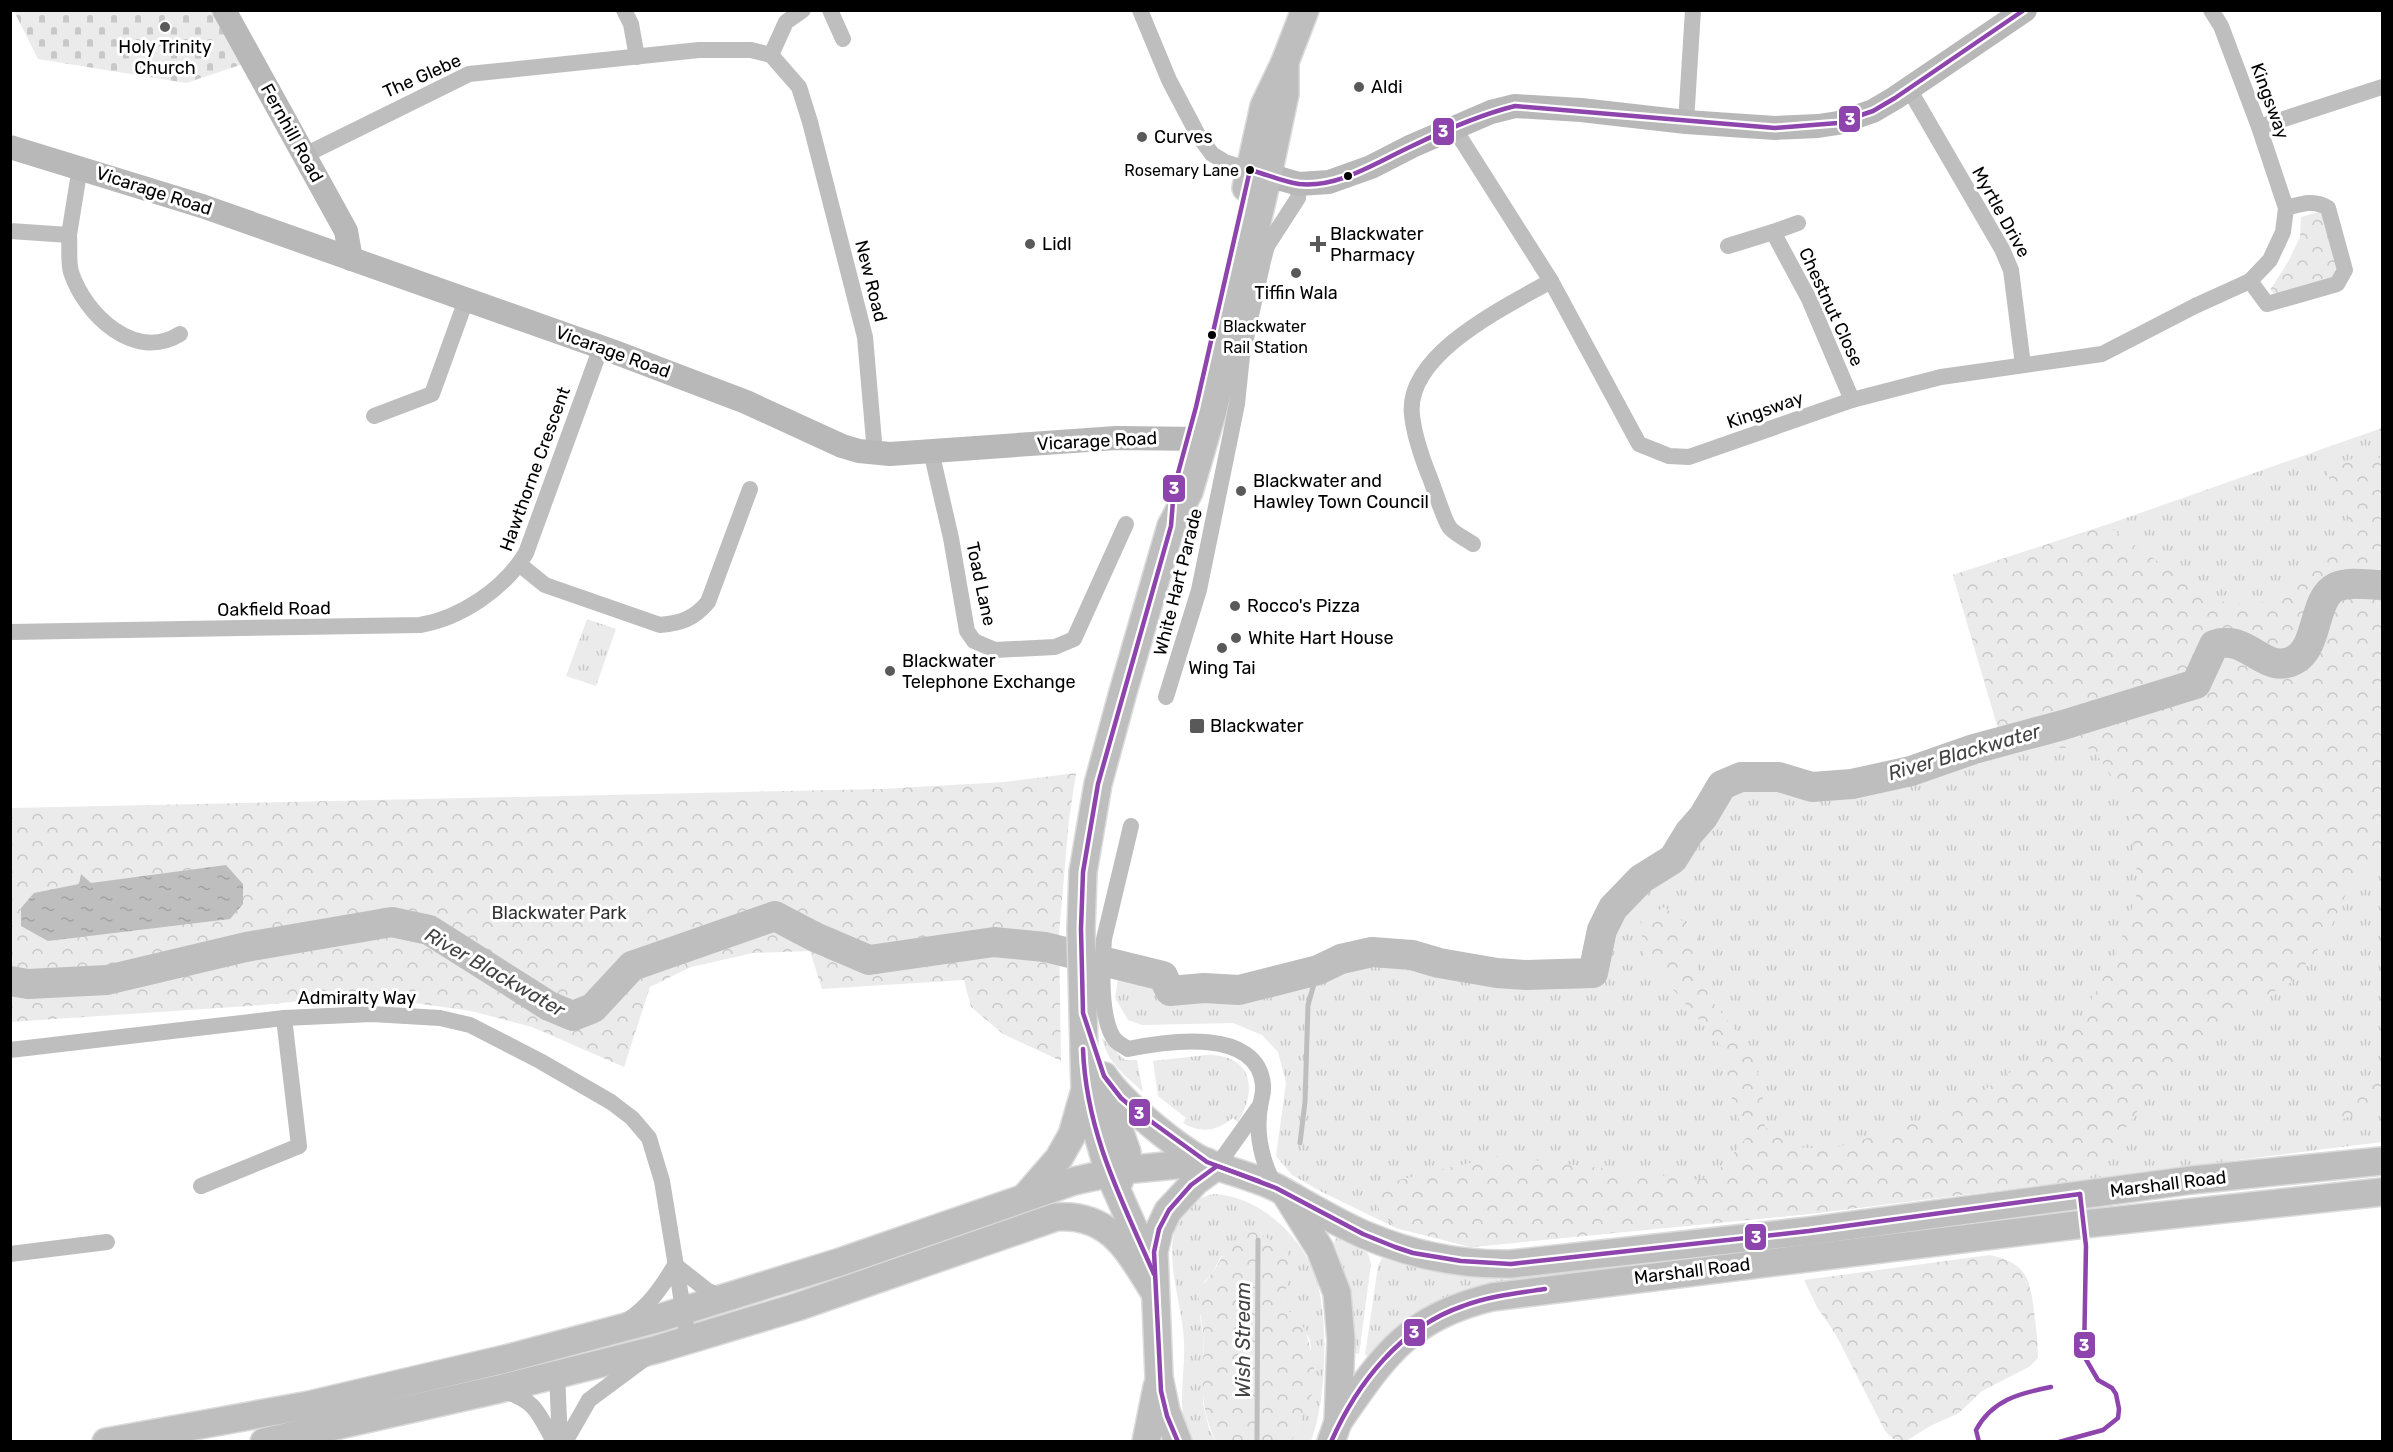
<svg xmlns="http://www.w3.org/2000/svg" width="2393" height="1452" font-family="Rubik,sans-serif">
<defs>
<pattern id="grass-tufts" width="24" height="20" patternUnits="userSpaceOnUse" patternTransform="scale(1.5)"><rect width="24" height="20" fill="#ebebeb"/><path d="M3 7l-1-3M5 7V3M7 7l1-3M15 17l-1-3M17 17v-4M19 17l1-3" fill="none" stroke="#c8c8c8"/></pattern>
<pattern id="forest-crowns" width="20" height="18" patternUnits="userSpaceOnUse" patternTransform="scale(1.5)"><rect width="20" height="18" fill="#ebebeb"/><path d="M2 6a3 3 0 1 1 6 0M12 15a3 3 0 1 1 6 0" fill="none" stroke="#c8c8c8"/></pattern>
<pattern id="cemetery-stones" width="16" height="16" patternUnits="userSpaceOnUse" patternTransform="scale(1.5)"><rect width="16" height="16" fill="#ebebeb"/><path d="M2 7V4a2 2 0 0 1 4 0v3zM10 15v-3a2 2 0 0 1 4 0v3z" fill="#c8c8c8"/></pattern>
<pattern id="water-ripples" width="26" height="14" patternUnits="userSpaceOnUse" patternTransform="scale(1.5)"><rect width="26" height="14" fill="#bebebe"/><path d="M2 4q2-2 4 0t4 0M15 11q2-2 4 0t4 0" fill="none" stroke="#a2a2a2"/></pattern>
</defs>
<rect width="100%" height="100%" fill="#fff"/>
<g fill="url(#grass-tufts)">
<polygon points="2382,428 2382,1142 1809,1214 1471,1247 1396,1228 1322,1192 1292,1175 1276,1156 1286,1083 1278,1052 1262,1035 1233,1023 1142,1025 1128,1020 1115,998 1119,973 1149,982 1168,1000 1205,998 1240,999 1319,979 1345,968 1373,960 1411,964 1440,973 1508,981 1600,981 1613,934 1625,911 1652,883 1681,866 1732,794 1745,787 1779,788 1810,797 1859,792 1911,782 1981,758 2005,753 1953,575 2106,525"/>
<polygon points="587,619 616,629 596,686 566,676"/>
<path d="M1102,1038L1125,1060H1137L1143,1092C1124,1074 1108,1064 1102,1038Z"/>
<path d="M1206,1055C1251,1054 1259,1088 1238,1122L1233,1118C1217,1131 1201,1134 1183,1123L1186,1118L1158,1096L1153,1061Z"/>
<path d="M1214,1194C1264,1197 1309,1242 1319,1290C1328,1331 1326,1402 1311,1441H1292C1302,1423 1315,1362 1310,1341C1305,1325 1284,1315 1283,1298C1283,1289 1288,1279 1291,1271L1221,1256L1213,1272L1204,1282L1200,1316L1203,1335V1403L1209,1429L1216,1441L1193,1442C1189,1433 1185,1425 1183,1416C1180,1392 1185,1367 1184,1342C1183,1306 1163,1258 1177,1224C1183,1208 1197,1197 1214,1194Z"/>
<path d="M1336,1238L1368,1253L1371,1264L1359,1354L1355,1353C1356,1313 1349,1280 1334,1243Z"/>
<path d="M1788,1246L1790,1250L1472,1288C1430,1300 1397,1324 1368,1356L1365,1355L1378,1266L1382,1258C1422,1271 1464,1276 1506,1278Z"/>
</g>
<g fill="url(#forest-crowns)">
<polygon points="2322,211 2337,264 2333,279 2276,295 2270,290 2288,262 2300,237 2301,217"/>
<path d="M2354,458H2382V858L2346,894L2325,941L2290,983L2238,1010L2202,1037L2151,1092L2124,1130L2082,1180L1809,1214L1471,1247L1396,1228L1379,1210V1191L1399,1180L1498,1156L1700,1180L1723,1166L1746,1138L1733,1104L1722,1047L1644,955L1641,921L1664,907L1699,934L1697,971L1715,1005L1751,1049L1762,1088L1765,1127L1792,1147L1830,1149L1879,1135L1932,1116L1978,1094L2031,1058L2083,1015L2116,955L2139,887L2127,798L2093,749L2038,747L2006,753L1953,575L2106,525C2137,546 2167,570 2201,589C2208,593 2216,600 2225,602C2278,618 2321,565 2350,528L2346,506L2332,491L2327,470Z"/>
<polygon points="1076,773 1069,820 1059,934 1061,1061 1003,1034 971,1007 964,980 822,989 810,951 753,953 691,967 650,987 624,1067 532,1027 471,1011 358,995 262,1005 11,1022 11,808 881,789 1005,782"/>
<polygon points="2382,1072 2382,1099 2366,1110 2338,1121 2331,1107"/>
<path d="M1253,1232L1280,1244L1288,1252L1291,1271L1283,1299L1286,1308L1305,1329L1312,1355L1314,1368L1312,1394L1292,1441H1216C1196,1402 1205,1374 1203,1333C1203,1319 1196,1307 1200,1292C1203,1282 1210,1277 1215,1269C1225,1253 1232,1236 1253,1232Z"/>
<path d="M1990,1255C2026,1263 2030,1278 2034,1311C2036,1327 2038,1342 2038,1358L2029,1367L1982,1391L1959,1413L1930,1426L1906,1441L1893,1439L1885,1431L1836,1335L1817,1307L1804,1280Z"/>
</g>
<polygon fill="url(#cemetery-stones)" points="14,11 217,11 246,63 186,83 38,59"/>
<polygon fill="url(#water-ripples)" points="226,865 243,884 243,904 230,919 48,941 21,926 21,908 34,893 79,884 81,874 91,883"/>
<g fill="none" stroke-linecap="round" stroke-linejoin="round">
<g stroke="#bebebe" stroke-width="5">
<polyline points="1300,1143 1305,1102 1308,1005 1318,970"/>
<polyline points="1257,1442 1258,1240"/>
</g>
<path stroke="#bebebe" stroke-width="30" d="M10,981L28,984L107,980L246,947L392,922L429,930L549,1006L573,1016L593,1008L632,966L775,916L815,937L869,960L994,942L1045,947L1163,976L1170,991L1204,988L1239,990L1318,970L1341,959L1372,952L1412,955L1439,963L1497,973L1526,975L1593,973L1602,930L1613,908L1641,879L1673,859L1689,833L1703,817L1722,785L1741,777H1779L1812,787L1852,784L1911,771L1974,749L2063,725L2196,684L2214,645C2247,632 2266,678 2296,659C2319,645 2313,598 2336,587C2349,581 2369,585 2382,585"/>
<defs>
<g id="primary">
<polyline points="1246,188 1264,106 1285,62 1305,10"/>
<path d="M1104,1076C1120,1101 1181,1152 1208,1163C1231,1172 1255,1177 1277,1188C1306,1204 1335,1222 1365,1235C1412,1255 1461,1265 1511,1264L1809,1231L2192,1180L2382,1161"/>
<polyline points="1106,1083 1109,1102 1127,1152 1124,1170 1117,1186"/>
<polyline points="1026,1196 1059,1158 1072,1135 1085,1090"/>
<polyline points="1287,1196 1320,1249 1337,1293 1341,1340 1338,1422 1331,1442"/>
<polyline points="1154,1274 1109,1173 1085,1090 1081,929 1083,872 1098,784 1123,692 1171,526 1189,492 1213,410 1268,175 1285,94 1285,62"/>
<path d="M1338,1422C1385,1354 1408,1318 1492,1297L2084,1224L2382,1192"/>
<polyline points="106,1442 309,1405 509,1358 656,1319 840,1262 1074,1181 1124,1170 1207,1162"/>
<path d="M264,1442L499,1389L658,1349L797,1307L1056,1217C1111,1213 1129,1252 1155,1293"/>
<polyline points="1146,1442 1157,1387"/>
<polyline points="1178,1442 1166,1411 1159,1377 1154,1252 1159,1230 1168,1211 1196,1181 1217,1166"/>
</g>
</defs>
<use href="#primary" stroke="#dbdbdb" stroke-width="30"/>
<g stroke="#bebebe" stroke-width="16">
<polyline points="624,10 631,24 637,57"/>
<polyline points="830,10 843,39"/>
<polyline points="1140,10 1169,80 1198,135 1212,154 1225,162 1250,170"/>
<polyline points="771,55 786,22 803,10"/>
<polyline points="1909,89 2002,249 2011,270 2023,365"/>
<polyline points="1686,122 1693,10"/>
<polyline points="2259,127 2382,87"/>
<polyline points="1454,128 1551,281 1639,444 1669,456 1689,457 1852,400 1941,377 2102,354 2195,306 2250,281 2270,260 2283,232 2286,208 2259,127 2221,26 2211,10"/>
<polyline points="305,155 469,74 699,50 751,50 771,55 799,87 810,122 865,337 875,453"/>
<polyline points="10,231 69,235 80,167"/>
<polyline points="1773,232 1798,223"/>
<path d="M69,235C70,247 68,262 71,272C85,315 135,362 180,334"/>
<polyline points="1728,246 1773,232 1809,299 1852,400"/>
<path d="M2250,281L2267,304L2337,284L2345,270L2328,208C2314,199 2301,204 2286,208"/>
<polyline points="374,416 432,394 466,300"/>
<polyline points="931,451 951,538 967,631 974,641 995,650 1055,647 1074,639 1126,524"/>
<path d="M1473,544C1466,539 1455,534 1450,528C1444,521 1433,484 1428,473C1421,455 1414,434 1412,415C1405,354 1507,306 1551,281"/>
<path d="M519,564L545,585L660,625C681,623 694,619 708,602L750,489"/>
<path d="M10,632L420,625C461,618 504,589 526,553L601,347"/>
<polyline points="1166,697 1199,590 1237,404 1242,356 1263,261 1267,246 1298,198 1299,184"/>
<path d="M1131,826L1104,939C1102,963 1099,1022 1116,1041C1119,1044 1124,1046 1128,1049C1167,1041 1258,1027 1263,1085C1264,1093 1261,1099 1260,1107C1255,1136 1262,1162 1276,1188"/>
<polyline points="10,1050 284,1018 372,1014 440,1018 470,1025 540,1061 611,1102 632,1118 649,1138 662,1181 688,1339"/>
<polyline points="1217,1166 1259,1107"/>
<polyline points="201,1186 299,1146 284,1018"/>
<polyline points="10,1254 107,1242"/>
<polyline points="675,1265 708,1291 725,1298"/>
<path d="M628,1320C649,1306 662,1287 675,1265"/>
<polyline points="557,1374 560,1442"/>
<path d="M502,1390C536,1401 538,1412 554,1442"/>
<polyline points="565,1442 589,1400 647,1357"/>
</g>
<g stroke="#b8b8b8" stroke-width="24">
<polyline points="224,10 346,231 351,259"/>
<polyline points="10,147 202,206 612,351 746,402 842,446 859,451 890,454 1116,438 1204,439"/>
<polyline points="1250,170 1299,184 1329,182 1371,167 1412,146 1491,112 1515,106 1581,110 1686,122 1775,128 1818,126 1838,123 1873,111 1895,98 2025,10"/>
</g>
<use href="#primary" stroke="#bebebe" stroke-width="27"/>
<defs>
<g id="bus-1">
<polyline points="1250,170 1196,407 1174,488 1171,526 1098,784 1083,872 1081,929 1083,1013 1104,1076 1121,1098 1134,1109 1207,1162 1276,1188 1363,1234 1395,1247 1413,1253 1461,1261 1511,1264 1809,1231 2080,1194"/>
<path d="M1250,170C1266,174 1283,182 1299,184C1339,188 1377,162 1412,146C1445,130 1479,115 1515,106L1775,128L1838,123L1873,111L1895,98L2024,10"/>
<path d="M1083,1049C1086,1132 1121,1199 1154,1274"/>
<polyline points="1178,1442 1167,1416 1161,1391 1154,1252 1159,1229 1169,1210 1191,1185 1217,1166 1259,1181"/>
<path d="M1331,1442C1357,1383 1401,1327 1463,1306C1490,1296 1518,1293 1545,1289"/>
<path d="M1979,1442L1976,1430C1992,1400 2020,1393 2051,1387"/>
<polyline points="2059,1442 2103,1430 2118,1418 2119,1409 2116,1394 2112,1388 2098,1380 2084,1356 2086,1246 2080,1194"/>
</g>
</defs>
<use href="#bus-1" stroke="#fff" stroke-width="9"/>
<use href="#bus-1" stroke="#8e44ad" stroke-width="4.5"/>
</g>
<g fill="#595959" stroke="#fff" stroke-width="2">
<circle cx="165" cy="27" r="6"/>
<circle cx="1359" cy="87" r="6"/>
<circle cx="1142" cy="137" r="6"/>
<circle cx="1030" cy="244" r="6"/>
<path d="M1315 235h6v6h6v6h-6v6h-6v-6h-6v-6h6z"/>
<circle cx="1296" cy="273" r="6"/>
<circle cx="1241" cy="491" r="6"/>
<circle cx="1235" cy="606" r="6"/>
<circle cx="1236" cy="638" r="6"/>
<circle cx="1222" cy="648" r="6"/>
<circle cx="890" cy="671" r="6"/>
<rect x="1189" y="718" width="16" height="16" rx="3"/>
</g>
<g fill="#000" stroke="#fff" stroke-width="2">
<circle cx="1250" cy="170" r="5"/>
<circle cx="1348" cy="176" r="5"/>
<circle cx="1212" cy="335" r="5"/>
</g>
<g text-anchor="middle" stroke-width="6" stroke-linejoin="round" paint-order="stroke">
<g font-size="16" fill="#000" stroke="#fff" text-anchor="end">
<text x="1239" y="176">Rosemary Lane</text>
<text x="1223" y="332" text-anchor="start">Blackwater<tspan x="1223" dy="21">Rail Station</tspan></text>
</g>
<g font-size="18" fill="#000" stroke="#fff" text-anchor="start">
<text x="165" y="53" text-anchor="middle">Holy Trinity<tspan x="165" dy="21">Church</tspan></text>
<text x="1371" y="93">Aldi</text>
<text x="1154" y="143">Curves</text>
<text x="1330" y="240">Blackwater<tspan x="1330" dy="21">Pharmacy</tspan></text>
<text x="1042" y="250">Lidl</text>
<text x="1296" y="299" text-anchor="middle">Tiffin Wala</text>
<text x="1253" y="487">Blackwater and<tspan x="1253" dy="21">Hawley Town Council</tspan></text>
<text x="1247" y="612">Rocco's Pizza</text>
<text x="1248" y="644">White Hart House</text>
<text x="902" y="667">Blackwater<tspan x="902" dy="21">Telephone Exchange</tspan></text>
<text x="1222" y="674" text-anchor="middle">Wing Tai</text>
<text x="1210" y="732">Blackwater</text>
</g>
<g font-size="18" fill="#000" stroke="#fff">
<text transform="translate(422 76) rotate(-24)" y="6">The Glebe</text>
<text transform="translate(2270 101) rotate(70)" y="6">Kingsway</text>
<text transform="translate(292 133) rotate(61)" y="6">Fernhill Road</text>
<text transform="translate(154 191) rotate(18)" y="6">Vicarage Road</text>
<text transform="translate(2001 212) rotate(61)" y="6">Myrtle Drive</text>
<text transform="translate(871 281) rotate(76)" y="6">New Road</text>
<text transform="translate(1831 307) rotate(65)" y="6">Chestnut Close</text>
<text transform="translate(613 352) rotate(20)" y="6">Vicarage Road</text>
<text transform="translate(1765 410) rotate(-19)" y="6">Kingsway</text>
<text transform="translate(1097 441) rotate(-3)" y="6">Vicarage Road</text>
<text transform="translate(535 469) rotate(-70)" y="6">Hawthorne Crescent</text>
<text transform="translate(1178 582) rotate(-76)" y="6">White Hart Parade</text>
<text transform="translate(981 584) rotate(78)" y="6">Toad Lane</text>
<text transform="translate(274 609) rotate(-1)" y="6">Oakfield Road</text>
<text x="357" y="1004">Admiralty Way</text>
<text transform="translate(2168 1184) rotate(-7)" y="6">Marshall Road</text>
<text transform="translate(1692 1271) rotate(-7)" y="6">Marshall Road</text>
</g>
<g font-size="18" fill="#323232" stroke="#fff">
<text x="559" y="919">Blackwater Park</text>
</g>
<g font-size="20" font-style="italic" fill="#434343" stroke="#fff">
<text transform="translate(1964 752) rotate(-16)" y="7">River Blackwater</text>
<text transform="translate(495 972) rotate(30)" y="7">River Blackwater</text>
<text transform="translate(1243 1340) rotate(-90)" y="7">Wish Stream</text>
</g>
</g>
<g stroke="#fff" stroke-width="2">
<rect x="1838" y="105" width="23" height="28" rx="6" fill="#8e44ad"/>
<rect x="1432" y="117" width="23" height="29" rx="6" fill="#8e44ad"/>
<rect x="1162" y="474" width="24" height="29" rx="6" fill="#8e44ad"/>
<rect x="1128" y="1098" width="23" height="29" rx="6" fill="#8e44ad"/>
<rect x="1744" y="1223" width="23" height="28" rx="6" fill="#8e44ad"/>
<rect x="1403" y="1318" width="23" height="29" rx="6" fill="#8e44ad"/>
<rect x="2073" y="1331" width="23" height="28" rx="6" fill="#8e44ad"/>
</g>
<g font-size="16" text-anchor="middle" font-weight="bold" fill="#fff">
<text x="1850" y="125">3</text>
<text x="1443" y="137">3</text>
<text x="1174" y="494">3</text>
<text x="1139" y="1119">3</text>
<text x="1756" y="1243">3</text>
<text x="1414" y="1338">3</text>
<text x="2084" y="1351">3</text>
</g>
<rect width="2393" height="1452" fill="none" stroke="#000000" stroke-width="24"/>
</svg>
